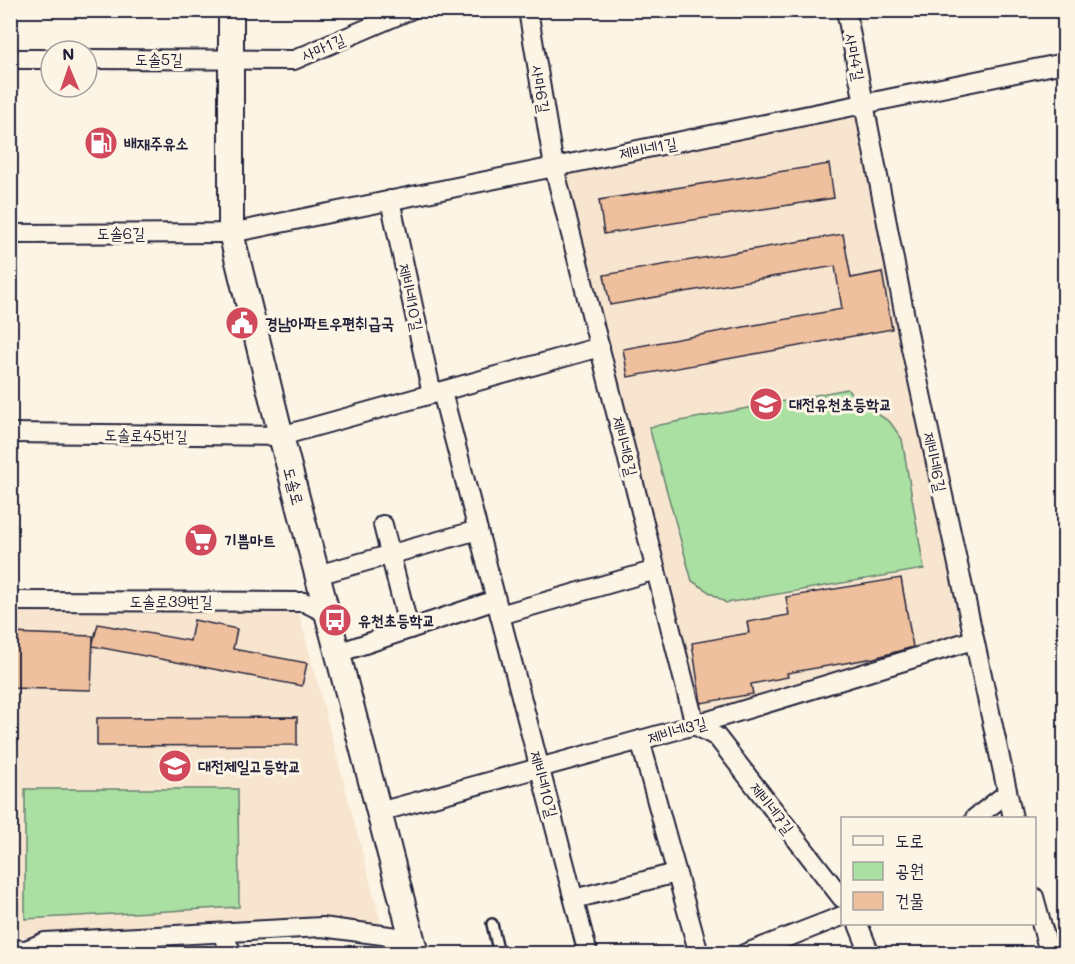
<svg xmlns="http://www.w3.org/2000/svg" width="1075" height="964" font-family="Mali,'Poor Story',sans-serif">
<rect width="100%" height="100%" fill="#fcf5e5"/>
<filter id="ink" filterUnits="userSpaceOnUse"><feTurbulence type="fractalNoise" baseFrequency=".0167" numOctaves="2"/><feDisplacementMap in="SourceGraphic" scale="12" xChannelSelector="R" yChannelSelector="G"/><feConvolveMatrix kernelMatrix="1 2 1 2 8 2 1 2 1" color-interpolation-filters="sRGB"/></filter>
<g filter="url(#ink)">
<g fill="#f8e5d0">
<polygon points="864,104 961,640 693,718 554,167"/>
<polygon points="11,606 299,613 382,926 329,919 211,936 11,937"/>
</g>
<g fill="#abe0a3" stroke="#66816f" stroke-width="1.5">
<polygon points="847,389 865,406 890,422 902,439 924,569 726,603 692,581 649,427"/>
<polygon points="25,789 238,789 239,907 25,919"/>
</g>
<g fill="#efc09e" stroke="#22223b" stroke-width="1.5">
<polygon points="829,164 834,198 604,234 599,200"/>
<polygon points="843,234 851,278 882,272 892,329 628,377 623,349 842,309 835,266 610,305 604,275"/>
<polygon points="901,578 913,647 874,658 787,673 788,677 751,684 753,694 701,703 692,643 749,633 747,622 789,615 786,597"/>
<polygon points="194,620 237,629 233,649 307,663 302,686 92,646 98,624 190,641"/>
<polygon points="10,633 93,636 91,690 10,688"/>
<polygon points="297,717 297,745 97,746 97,718"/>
</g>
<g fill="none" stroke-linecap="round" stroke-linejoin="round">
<defs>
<polyline id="lane" points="492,924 499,954"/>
<g id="street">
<polyline points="528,10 554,167 695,725 717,737 842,898"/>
<polyline points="846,10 911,348 1013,818"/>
<polyline points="10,59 51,59"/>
<polyline points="87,59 294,60 410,10"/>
<polyline points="390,200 432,394"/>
<polyline points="10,234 231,233 1064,63"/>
<polyline points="442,392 588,954"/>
<polyline points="10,433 281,436 600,347"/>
<polyline points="383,525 409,629"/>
<polyline points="317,575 478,530"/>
<polyline points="10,601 304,602 328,614"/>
<polyline points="500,615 656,570"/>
<polyline points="338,653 496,600"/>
<polyline points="640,740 699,954"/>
<polyline points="379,812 695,725 973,640"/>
<polyline points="975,818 1006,794"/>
<polyline points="1034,897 1048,948 1052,954"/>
<polyline points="574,899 676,873"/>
<polyline points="858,924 870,954"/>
<polyline points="221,933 233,954"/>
<polyline points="10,949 26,950 45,942 322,927 412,939"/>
<polyline points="744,954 842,916"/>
</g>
<polyline id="secondary" points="231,10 231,233 281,436 416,954"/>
</defs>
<use href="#lane" stroke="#22223b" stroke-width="14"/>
<use href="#street" stroke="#22223b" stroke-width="22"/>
<use href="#secondary" stroke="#22223b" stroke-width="28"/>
<use href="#lane" stroke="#fcf5e5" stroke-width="9"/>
<use href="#street" stroke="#fcf5e5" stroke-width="18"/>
<use href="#secondary" stroke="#fcf5e5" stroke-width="24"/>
</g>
</g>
<defs>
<symbol id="fuel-disc" viewBox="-11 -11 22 22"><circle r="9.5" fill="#d1495b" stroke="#fcf5e5"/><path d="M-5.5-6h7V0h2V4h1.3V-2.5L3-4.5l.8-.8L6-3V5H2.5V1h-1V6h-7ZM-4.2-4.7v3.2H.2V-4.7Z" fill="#fff"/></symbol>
<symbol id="civic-disc" viewBox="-11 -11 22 22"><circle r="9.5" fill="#d1495b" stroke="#fcf5e5"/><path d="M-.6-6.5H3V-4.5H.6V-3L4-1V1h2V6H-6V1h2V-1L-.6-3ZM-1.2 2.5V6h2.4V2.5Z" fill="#fff"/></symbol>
<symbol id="school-disc" viewBox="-11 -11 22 22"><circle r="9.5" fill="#d1495b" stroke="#fcf5e5"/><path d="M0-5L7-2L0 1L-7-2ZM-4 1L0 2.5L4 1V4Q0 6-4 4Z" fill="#fff"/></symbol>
<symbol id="supermarket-disc" viewBox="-11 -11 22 22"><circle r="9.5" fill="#d1495b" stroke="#fcf5e5"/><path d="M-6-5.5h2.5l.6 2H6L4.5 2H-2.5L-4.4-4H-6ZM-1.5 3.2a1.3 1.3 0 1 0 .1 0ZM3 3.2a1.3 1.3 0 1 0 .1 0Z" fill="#fff"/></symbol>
<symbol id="bus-disc" viewBox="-11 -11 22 22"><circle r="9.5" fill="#d1495b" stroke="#fcf5e5"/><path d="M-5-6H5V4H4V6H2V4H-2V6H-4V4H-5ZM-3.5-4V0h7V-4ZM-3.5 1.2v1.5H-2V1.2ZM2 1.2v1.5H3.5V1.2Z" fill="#fff"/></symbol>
</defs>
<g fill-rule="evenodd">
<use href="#fuel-disc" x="82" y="124" width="38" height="38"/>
<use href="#civic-disc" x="223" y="304" width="38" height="38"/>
<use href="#school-disc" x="747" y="385" width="38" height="38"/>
<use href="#supermarket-disc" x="182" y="521" width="38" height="38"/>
<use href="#bus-disc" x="316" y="601" width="38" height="38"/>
<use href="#school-disc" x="156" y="747" width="38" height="38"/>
</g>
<g text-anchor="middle" stroke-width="6" stroke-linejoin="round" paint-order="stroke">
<g font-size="16" fill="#22223b" stroke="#fcf5e5">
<text transform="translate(323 47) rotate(-23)" y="6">사마1길</text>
<text transform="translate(855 57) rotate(79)" y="6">사마4길</text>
<text x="159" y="65">도솔5길</text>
<text transform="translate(541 89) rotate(81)" y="6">사마6길</text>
<text transform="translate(648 148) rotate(-11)" y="6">제비네1길</text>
<text x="121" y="239">도솔6길</text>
<text transform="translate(411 297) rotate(78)" y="6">제비네10길</text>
<text transform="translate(146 435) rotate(1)" y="6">도솔로45번길</text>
<text transform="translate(625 446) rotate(76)" y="6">제비네8길</text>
<text transform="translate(935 462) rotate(78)" y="6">제비네6길</text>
<text transform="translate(294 486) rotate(75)" y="6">도솔로</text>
<text x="171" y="607">도솔로39번길</text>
<text transform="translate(677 730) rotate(-16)" y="6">제비네3길</text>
<text transform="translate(544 784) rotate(75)" y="6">제비네10길</text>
<text transform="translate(772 808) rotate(52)" y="6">제비네7길</text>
</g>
<g font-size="16" font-weight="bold" fill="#22223b" stroke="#fcf5e5" text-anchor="start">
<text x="124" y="149">배재주유소</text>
<text x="265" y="329">경남아파트우편취급국</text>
<text x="789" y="410">대전유천초등학교</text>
<text x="224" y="546">기쁨마트</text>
<text x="358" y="626">유천초등학교</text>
<text x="198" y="772">대전제일고등학교</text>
</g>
</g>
<rect width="1075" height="964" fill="none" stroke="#fcf5e5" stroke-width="36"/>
<rect x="18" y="18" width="1039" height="928" fill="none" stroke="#22223b" stroke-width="2" filter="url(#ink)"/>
<rect x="841" y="817" width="195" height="108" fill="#fcf5e5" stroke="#a5a1a1" stroke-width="1.5"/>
<rect x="853" y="836" width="30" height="9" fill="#fcf5e5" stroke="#a5a1a1" stroke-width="1.5"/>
<text x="895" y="847" font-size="18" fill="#22223b">도로</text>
<rect x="853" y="862" width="30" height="18" fill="#abe0a3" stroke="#a5a1a1" stroke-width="1.5"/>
<text x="895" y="877" font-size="18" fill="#22223b">공원</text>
<rect x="853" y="892" width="30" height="18" fill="#efc09e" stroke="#a5a1a1" stroke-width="1.5"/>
<text x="895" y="907" font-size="18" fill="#22223b">건물</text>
<g transform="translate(69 69) rotate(358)"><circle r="28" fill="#fcf5e5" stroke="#a5a1a1" stroke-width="1.5"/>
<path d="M0-4.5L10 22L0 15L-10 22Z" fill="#d1495b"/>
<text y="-9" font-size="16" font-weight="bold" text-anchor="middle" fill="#22223b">N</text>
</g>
</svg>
